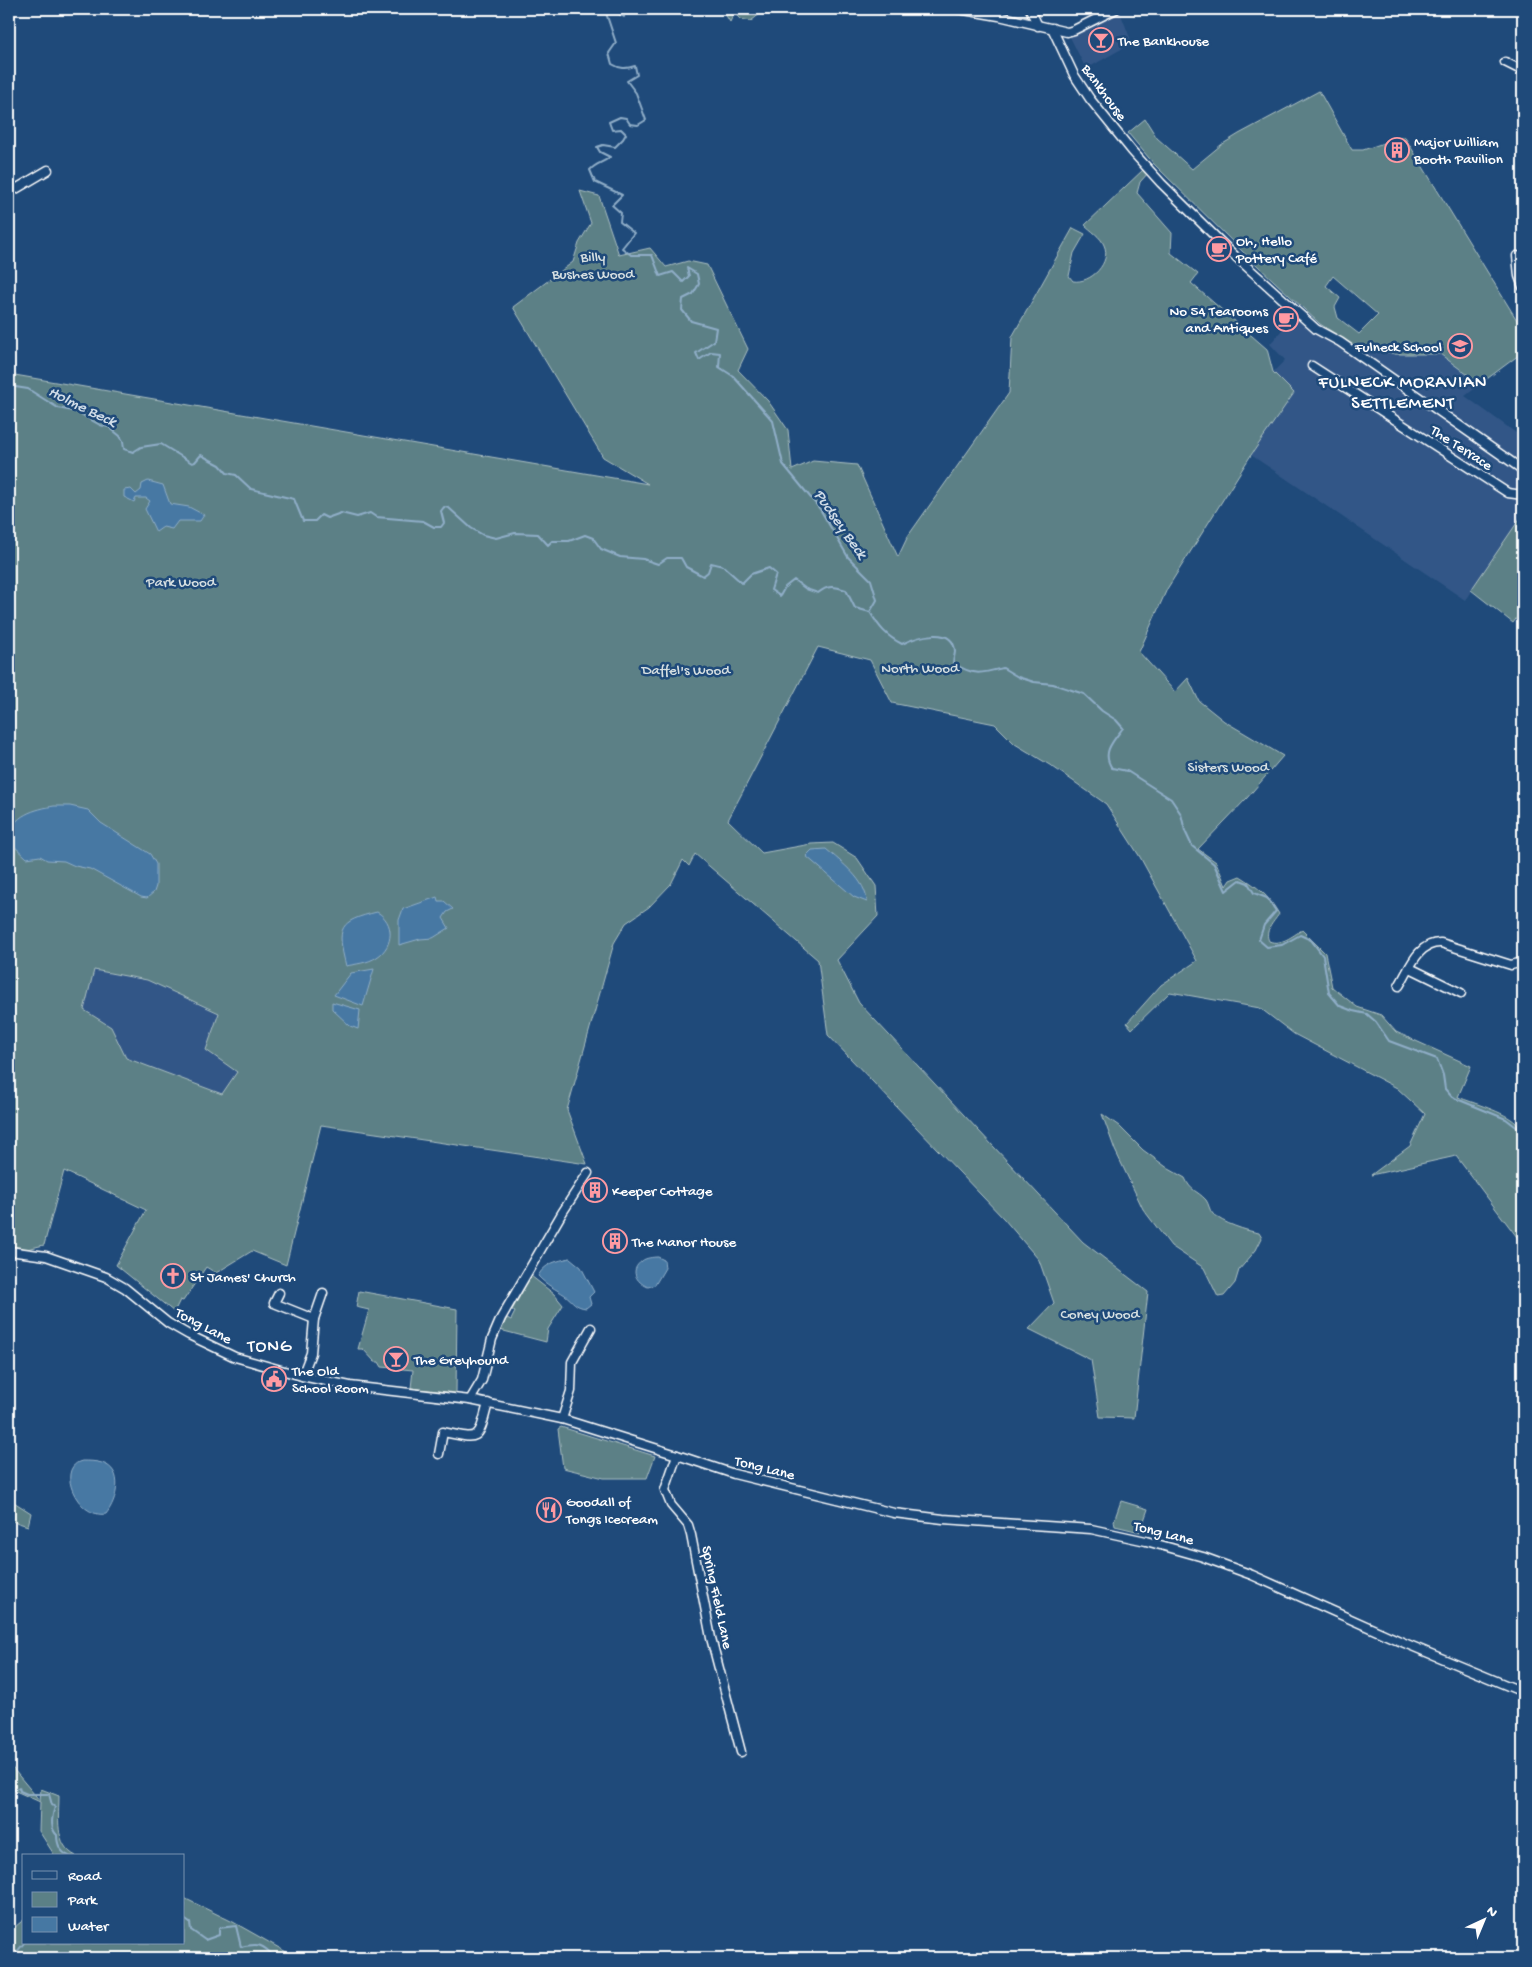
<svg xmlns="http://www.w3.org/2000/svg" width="1532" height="1967" font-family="'Gochi Hand',sans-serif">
<rect width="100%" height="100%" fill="#1f4a7a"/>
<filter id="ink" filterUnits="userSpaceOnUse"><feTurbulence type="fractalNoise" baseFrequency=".02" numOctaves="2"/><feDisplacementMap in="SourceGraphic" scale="10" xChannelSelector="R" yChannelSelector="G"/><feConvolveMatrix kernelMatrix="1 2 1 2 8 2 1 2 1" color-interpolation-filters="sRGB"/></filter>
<g filter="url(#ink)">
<g fill="#325787">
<polygon points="1120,12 1132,43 1086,69 1070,37"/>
<polygon points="1319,91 1352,150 1363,150 1404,136 1523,330 1523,352 1465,396 1523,438 1523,514 1465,600 1251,455 1294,393 1273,372 1285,360 1270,344 1293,317 1310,330 1320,324 1364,352 1378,315 1239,134"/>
<polygon points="93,970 147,980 219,1013 237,1071 254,1047 331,1085 222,1094 126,1058 111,1027 84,1010"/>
</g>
<g fill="#5b8086" stroke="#adc0c2" fill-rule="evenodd">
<polygon points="722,9 766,9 751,21 740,19 734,13 730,22"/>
<path d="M1319,91L1352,150H1363L1404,136L1523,330V352L1480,384L1440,354H1395L1372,348L1364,352L1320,324L1244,253L1154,164L1128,133L1145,119L1157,138L1192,169L1221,145L1239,134ZM1333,276L1378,315L1359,334L1338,318L1335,307L1340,298L1326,286Z"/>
<path d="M1145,168L1149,172L1140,182L1137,193L1172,233L1171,253L1198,274L1191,283L1267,349L1273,372L1294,393L1251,455L1167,589L1139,652L1175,692L1188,678L1199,701L1224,721L1283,756L1247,798L1198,849L1216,862L1226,886L1230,880L1240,876C1258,887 1268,895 1279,914C1273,923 1264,931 1269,941C1281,946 1292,936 1302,930L1325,953L1332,987L1357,1007L1381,1015L1396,1032L1471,1066L1458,1097C1473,1103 1505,1112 1516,1123C1520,1128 1522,1135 1523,1141V1245L1456,1156L1371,1175L1410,1146L1425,1114L1397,1088L1294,1034L1260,1008L1170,992L1132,1029L1127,1023L1161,985L1197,961L1140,857L1106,804L1053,767L1015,744L995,724L892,703L870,660L818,647L728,820L762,853L811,844L833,843L857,858L876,886L878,916L837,960L859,1003L1083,1242L1148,1292L1134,1418L1100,1417L1091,1360L1029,1329L1054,1303L1039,1260L1004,1219L828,1035L818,960L695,854L689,866L683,860L671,884L649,907L626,923L614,943L567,1110L587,1164L321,1125L286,1265L252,1251L216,1273L206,1267L183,1301L180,1300L174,1312L116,1265L146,1210L64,1171L44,1245L27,1249L9,1245V374L648,484L603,457L513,307L573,262L579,243L591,223L580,191L599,196L619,255L650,248L666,267L688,261L707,265L748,349L738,370L768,401L788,430L792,470L813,461L857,465L898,557L908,536L1009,393L1012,337L1073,228L1085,234L1074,253L1069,276L1073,281C1091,284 1112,262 1104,245C1101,237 1090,230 1085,225ZM94,970L147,980L219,1013L206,1050L237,1072L222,1094L126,1058L111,1027L84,1010Z"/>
<polygon points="1523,514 1523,609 1513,623 1471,590"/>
<path d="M1102,1114L1119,1126L1143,1150L1169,1169L1185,1178C1191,1192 1197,1190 1206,1200C1209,1204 1209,1210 1213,1214C1222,1223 1247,1231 1259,1233L1262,1238L1256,1250L1239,1270L1235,1283L1224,1296L1218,1297L1204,1268L1171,1246L1143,1209L1115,1150Z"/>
<polygon points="531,1276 554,1294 563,1305 548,1329 546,1342 500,1330 507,1318 511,1320 515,1312 512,1310"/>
<polygon points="359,1291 457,1309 456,1393 411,1388 413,1370 382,1367 379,1362 375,1362 363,1349 358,1349 369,1310 356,1307"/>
<polygon points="561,1427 655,1456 647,1478 604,1478 563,1468 558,1429"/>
<polygon points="9,1499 31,1513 28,1526 9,1520"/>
<polygon points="1121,1501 1148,1509 1140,1532 1115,1526 1114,1521"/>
<path d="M9,1764L40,1801L41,1789L59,1796C59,1817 54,1845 76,1856H55L39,1831L40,1802L9,1788Z"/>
<path d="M184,1898L233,1922L297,1958H9C9,1939 7,1931 24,1920V1943H184Z"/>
</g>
<g fill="#4678a3" stroke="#90aec8">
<polygon points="148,481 163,485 170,504 189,507 204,515 200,521 178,521 172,529 163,527 156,532 145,509 150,501 146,498 136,498 134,502 124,497 124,490 131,489 136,494 141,490 142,484"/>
<path d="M54,806H70L88,810L101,823L150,854L156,864V886L154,892L147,898L141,897L90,869L75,866L64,861L47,860L40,856L27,858L13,845L10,837C11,815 36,809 54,806Z"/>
<path d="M826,849C842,863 866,880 867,902L854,897L806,856L812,850Z"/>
<polygon points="437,897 438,901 444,901 453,909 447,912 443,918 449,928 433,938 420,939 399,945 399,920 403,909"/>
<path d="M377,912C395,922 394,946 377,957C368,963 356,964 346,966C336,927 339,921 377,912Z"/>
<polygon points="374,969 363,1006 334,995 351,973"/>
<polygon points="332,1002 360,1010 358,1029 350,1026 332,1009"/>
<path d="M658,1257L664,1260L665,1268L655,1285L648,1287C636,1282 629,1270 642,1261C645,1258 653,1257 658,1257Z"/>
<path d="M570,1258L581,1267L594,1292L589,1297L591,1304L586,1308C575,1307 573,1301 565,1295C556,1289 546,1285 538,1276C545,1263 557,1261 570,1258Z"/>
<path d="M82,1461C88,1461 96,1461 102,1463C125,1470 117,1500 106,1514C77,1519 55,1467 82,1461Z"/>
</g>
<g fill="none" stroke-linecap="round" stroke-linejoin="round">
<g stroke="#90aec8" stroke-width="2">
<path d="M625,9L624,17L612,10L606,13L616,43L609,53L612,64C620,69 626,69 635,66L637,75L627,81L636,93L646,120L638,125L630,124L626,118L620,117L609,122L612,130L621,129L626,134L623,139L615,147L603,145L597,147L600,152L610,157C603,163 596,163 590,170L595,182L622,195L612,205L621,213L620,222L634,233L622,248L631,255H652L660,276L673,272L683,282L689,276L687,268L697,274L699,284L693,294L683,299L682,310L691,321L716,328L714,341L696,353L699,360L711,352L720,353L719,367L733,376L773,421L783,464L820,509L848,557L871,580L877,600L870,612"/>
<path d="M9,386L28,389L58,408L77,412L100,425L109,427L120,436L123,441L124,449L133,452L141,447L161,444L192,463L195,462L201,455L220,465L227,473L236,475L251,489L294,499L303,521H315L321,515L327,518L341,513L357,517L370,513L376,517L423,521L434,527H441L444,523L441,511L444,507L449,508L471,528L483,535L496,538L515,533L538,534L548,545L552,541H569L585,535L593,538L601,549L620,557L643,559L658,564L667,558H681L686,567L703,576L708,572L711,563L723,566L742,583L751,574L769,568L776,574L771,590L780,596L785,587L794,580L806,589L818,593C828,585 834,586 846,590L855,608L870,612"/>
<path d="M870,612C879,627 886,636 902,644C916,637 953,625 955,651C955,655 953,660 953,663C974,676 980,674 1003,668L1018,677L1034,682L1053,684L1084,694L1102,711L1116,720L1123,728C1113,741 1101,753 1112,768L1127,771L1171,799L1181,814L1185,831L1192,846L1214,864L1226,891L1240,880L1248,883L1254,893L1267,898L1276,911L1264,925L1259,940L1267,947L1282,945L1300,935L1311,940L1323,956L1329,993L1340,1006L1353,1011L1367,1014L1376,1022L1389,1041L1437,1059L1443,1075L1445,1089L1452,1097L1506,1119L1519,1129C1520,1145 1517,1159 1523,1173"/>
<path d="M9,1781L14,1790L19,1787L20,1791L27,1794H49L52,1805L55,1807C52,1816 49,1828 57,1835C57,1844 60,1852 69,1856"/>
<polyline points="184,1904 185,1905 184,1909"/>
<path d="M184,1919L190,1923L191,1930L205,1940L219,1935V1928L236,1926L241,1947C259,1943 263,1944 275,1958"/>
<polyline points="9,1954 16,1953 24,1943"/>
</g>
<defs>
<g id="minor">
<polyline points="958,9 999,16 1067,32 1074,30 1116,9"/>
<polyline points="1030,9 1038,26"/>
<polyline points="1052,28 1074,75 1090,99 1132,151 1161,183 1235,256 1316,329 1340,342 1523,470"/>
<polyline points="1505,62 1523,71"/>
<polyline points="9,193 48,170"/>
<polyline points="1517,256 1519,276 1523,287"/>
<polyline points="1312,366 1508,493 1523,495"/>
<polyline points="1410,968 1461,993"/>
<path d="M1399,986C1410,968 1418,942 1441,943L1511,965L1523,962"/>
<polyline points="9,1251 46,1256 106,1277 125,1288 168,1323 189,1335 235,1357 302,1376 350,1386 470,1400 562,1419 677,1455 734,1474 894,1513 943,1519 1091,1529 1146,1541 1203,1557 1252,1575 1402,1642 1523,1692"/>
<polyline points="279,1293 274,1303 314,1319"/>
<polyline points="302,1376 311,1353 314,1319 323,1293"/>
<polyline points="470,1400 482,1380 492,1339 501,1318 562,1213 588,1173"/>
<polyline points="562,1419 571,1391 572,1362 591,1328"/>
<path d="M439,1454L443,1432C481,1440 478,1441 488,1403"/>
<polyline points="677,1455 665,1490 671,1505 688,1525 691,1535 711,1638 741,1752"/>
</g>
</defs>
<use href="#minor" stroke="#fff" stroke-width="11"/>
<use href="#minor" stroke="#1f4a7a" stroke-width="8"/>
</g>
</g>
<defs>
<symbol id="bar-ring" viewBox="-11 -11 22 22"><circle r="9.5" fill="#1f4a7a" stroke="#ff9aa2" stroke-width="1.5"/><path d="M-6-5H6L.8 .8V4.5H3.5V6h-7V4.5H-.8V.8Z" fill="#ff9aa2"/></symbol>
<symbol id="building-ring" viewBox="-11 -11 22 22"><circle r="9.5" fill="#1f4a7a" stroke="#ff9aa2" stroke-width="1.5"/><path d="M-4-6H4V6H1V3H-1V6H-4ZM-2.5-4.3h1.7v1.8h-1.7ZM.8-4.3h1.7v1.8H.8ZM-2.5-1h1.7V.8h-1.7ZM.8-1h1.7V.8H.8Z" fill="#ff9aa2"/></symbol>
<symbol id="cafe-ring" viewBox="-11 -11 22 22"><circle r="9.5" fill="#1f4a7a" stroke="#ff9aa2" stroke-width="1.5"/><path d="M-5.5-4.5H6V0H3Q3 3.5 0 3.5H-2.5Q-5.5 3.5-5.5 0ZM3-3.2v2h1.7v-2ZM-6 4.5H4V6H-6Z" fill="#ff9aa2"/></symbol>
<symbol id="school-ring" viewBox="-11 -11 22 22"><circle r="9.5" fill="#1f4a7a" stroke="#ff9aa2" stroke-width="1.5"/><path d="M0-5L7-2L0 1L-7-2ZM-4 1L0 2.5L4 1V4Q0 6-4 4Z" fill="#ff9aa2"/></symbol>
<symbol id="church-ring" viewBox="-11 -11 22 22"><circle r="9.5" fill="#1f4a7a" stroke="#ff9aa2" stroke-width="1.5"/><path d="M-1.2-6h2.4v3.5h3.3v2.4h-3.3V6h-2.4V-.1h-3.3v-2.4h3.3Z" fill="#ff9aa2"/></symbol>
<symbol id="civic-ring" viewBox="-11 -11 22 22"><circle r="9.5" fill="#1f4a7a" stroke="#ff9aa2" stroke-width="1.5"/><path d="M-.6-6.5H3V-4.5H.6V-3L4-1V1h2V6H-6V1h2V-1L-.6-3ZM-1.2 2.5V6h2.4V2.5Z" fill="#ff9aa2"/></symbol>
<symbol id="restaurant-ring" viewBox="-11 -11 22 22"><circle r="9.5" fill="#1f4a7a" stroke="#ff9aa2" stroke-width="1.5"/><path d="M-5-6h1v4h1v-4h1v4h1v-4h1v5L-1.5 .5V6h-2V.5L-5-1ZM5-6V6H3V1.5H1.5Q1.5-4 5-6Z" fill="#ff9aa2"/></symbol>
</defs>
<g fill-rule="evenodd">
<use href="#bar-ring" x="1087" y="26" width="28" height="28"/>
<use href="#building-ring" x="1383" y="136" width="28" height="28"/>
<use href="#cafe-ring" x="1205" y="235" width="28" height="28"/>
<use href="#cafe-ring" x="1272" y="305" width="28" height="28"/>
<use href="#school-ring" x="1446" y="332" width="28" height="28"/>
<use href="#building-ring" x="581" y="1176" width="28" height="28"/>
<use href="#building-ring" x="601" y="1227" width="28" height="28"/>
<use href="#church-ring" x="159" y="1262" width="28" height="28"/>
<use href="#bar-ring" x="382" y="1345" width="28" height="28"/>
<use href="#civic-ring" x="260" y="1365" width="28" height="28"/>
<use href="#restaurant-ring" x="535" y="1496" width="28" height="28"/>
</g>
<g text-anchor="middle" stroke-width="5" stroke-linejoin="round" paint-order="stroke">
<g font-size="15" fill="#fff" stroke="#1f4a7a" text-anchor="start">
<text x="1118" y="45">The Bankhouse</text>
<text x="1414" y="146">Major William<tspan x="1414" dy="17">Booth Pavilion</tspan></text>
<text x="1236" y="245">Oh, Hello<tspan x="1236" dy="17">Pottery Café</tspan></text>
<text x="1268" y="315" text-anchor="end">No 54 Tearooms<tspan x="1268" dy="17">and Antiques</tspan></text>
<text x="1442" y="351" text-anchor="end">Fulneck School</text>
<text x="612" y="1195">Keeper Cottage</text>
<text x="632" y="1246">The Manor House</text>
<text x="190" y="1281">St James' Church</text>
<text x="414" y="1364">The Greyhound</text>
<text x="292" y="1375">The Old<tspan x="292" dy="17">School Room</tspan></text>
<text x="566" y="1506">Goodall of<tspan x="566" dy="17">Tongs Icecream</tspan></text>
</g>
<g font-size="15" fill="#fff" stroke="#1f4a7a">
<text transform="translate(1105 92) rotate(54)" y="5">Bankhouse</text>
<text transform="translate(1462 447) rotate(33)" y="5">The Terrace</text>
<text transform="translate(204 1325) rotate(28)" y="5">Tong Lane</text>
<text transform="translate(765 1467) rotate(14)" y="5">Tong Lane</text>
<text transform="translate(1164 1532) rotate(14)" y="5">Tong Lane</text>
<text transform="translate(718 1597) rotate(78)" y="5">Spring Field Lane</text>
</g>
<g font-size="15" fill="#d6dfe1" stroke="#1f4a7a">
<text x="593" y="261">Billy<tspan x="593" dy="17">Bushes Wood</tspan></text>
<text x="181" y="586">Park Wood</text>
<text x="920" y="672">North Wood</text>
<text x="686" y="674">Daffel's Wood</text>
<text x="1228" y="771">Sisters Wood</text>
<text x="1100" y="1318">Coney Wood</text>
</g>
<g font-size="16" font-style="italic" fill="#d1dde8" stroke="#1f4a7a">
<text transform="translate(83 405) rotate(26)" y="6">Holme Beck</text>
<text transform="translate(842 523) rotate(55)" y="6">Pudsey Beck</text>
</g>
<g font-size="18" letter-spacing="1" fill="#fff" stroke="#1f4a7a">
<text x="1403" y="387">FULNECK MORAVIAN<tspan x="1403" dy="21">SETTLEMENT</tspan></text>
<text x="270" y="1351">TONG</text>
</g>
</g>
<rect width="1532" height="1967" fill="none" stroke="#1f4a7a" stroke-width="30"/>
<rect x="15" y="15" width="1502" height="1937" fill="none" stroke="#fff" stroke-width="2" filter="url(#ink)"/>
<rect x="22" y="1854" width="162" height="90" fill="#1f4a7a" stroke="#7992af"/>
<rect x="32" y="1871" width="25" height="8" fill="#1f4a7a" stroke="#7992af"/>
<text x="68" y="1880" font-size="15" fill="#ffffff">Road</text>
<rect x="32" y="1892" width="25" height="15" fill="#5b8086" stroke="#7992af"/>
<text x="68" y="1904" font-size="15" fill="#ffffff">Park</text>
<rect x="32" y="1917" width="25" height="15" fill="#4678a3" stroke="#7992af"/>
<text x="68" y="1930" font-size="15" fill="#ffffff">Water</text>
<g transform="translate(1484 1920) rotate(44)" stroke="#1f4a7a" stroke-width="4" paint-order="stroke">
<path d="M0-4L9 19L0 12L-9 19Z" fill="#ffffff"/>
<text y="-8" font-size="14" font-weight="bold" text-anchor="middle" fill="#ffffff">N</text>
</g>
</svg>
